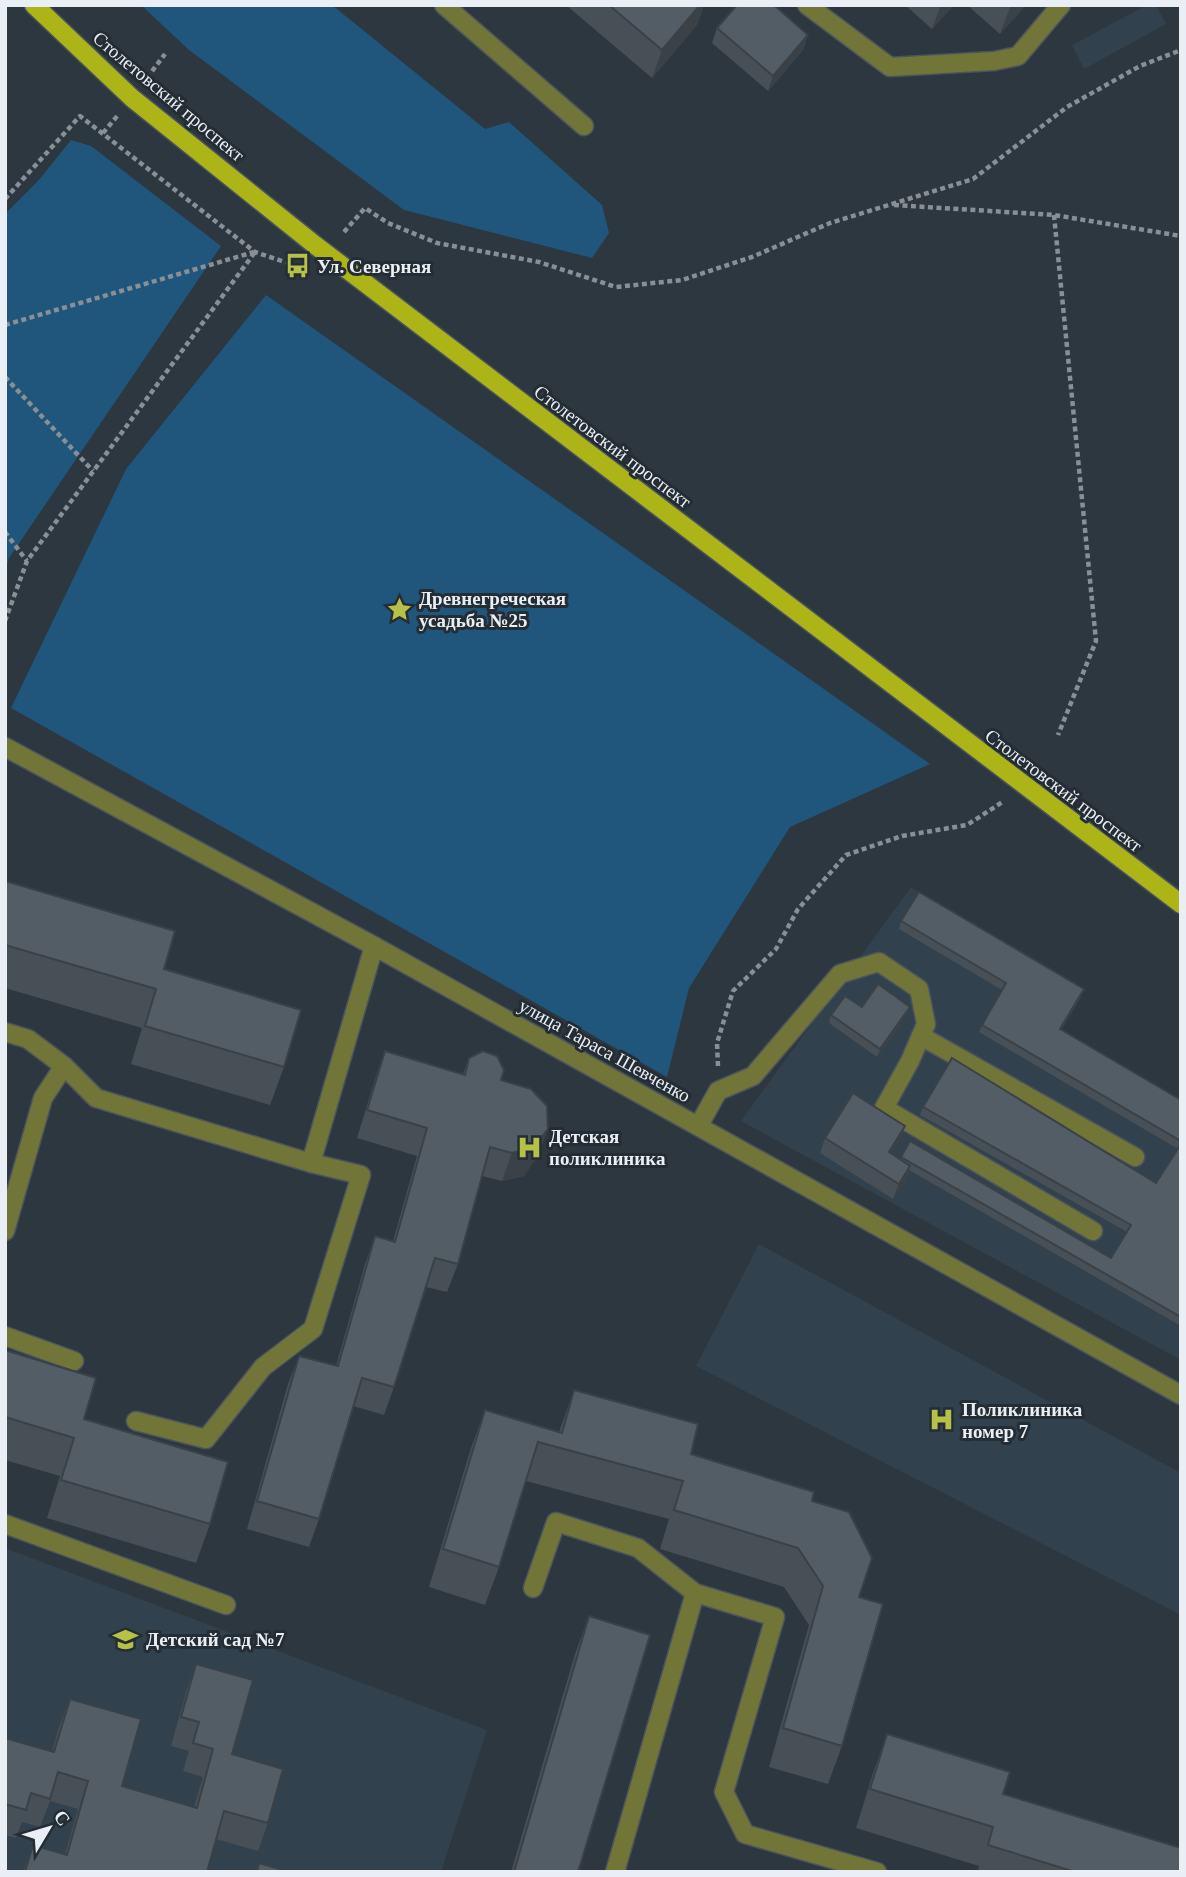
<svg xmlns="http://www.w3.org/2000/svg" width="1186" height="1877" font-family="'Times New Roman',serif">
<rect width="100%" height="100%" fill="#2d373f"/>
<g fill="#32414e">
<polygon points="1147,5 1156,5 1166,24 1084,69 1072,45"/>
<polygon points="911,887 1061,989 1032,1039 1181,1124 1181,1360 741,1121"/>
<polygon points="759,1244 1181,1473 1181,1615 696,1366"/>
<polygon points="5,1548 487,1730 441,1872 5,1872"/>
</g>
<g fill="#20557c">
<polygon points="141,5 332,5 485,129 509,122 602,205 609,233 592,258 404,210 189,50"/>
<polygon points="71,140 91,146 221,246 9,558 5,571 5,214 38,181"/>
<polygon points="266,295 930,764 790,827 689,988 667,1077 11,708 126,469"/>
</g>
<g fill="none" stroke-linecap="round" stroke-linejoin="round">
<defs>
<g id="minor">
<polyline points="444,5 584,126"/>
<polyline points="807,5 890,67 994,61 1018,56 1061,5"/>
<polyline points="5,747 374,946 1181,1395"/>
<polyline points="5,1032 28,1039 64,1066 96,1098 311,1163 374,946"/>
<polyline points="921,1036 1135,1157"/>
<polyline points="699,1125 718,1091 753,1076 840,974 879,962 919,989 926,1024 910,1061 884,1108 1093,1231"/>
<polyline points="5,1231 43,1098 64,1066"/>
<polyline points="5,1336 74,1361"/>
<polyline points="136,1421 206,1439 263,1367 313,1329 361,1175 311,1163"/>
<polyline points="5,1524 226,1605"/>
<polyline points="533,1588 556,1522 638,1548 695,1593 775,1617 724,1792 745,1834 877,1872"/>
<polyline points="615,1872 695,1593"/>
</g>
<polyline id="major" points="34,5 132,98 315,245 1181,904"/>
</defs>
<use href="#minor" stroke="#4b545c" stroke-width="21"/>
<use href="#major" stroke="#4b545c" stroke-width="21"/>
<g stroke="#889096" stroke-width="4.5" stroke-dasharray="5 3.5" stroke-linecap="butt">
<polyline points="147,78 165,54"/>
<polyline points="103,133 118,115"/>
<polyline points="5,199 80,116 255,252 300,267"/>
<polyline points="894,205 1054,215 1181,236"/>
<polyline points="1054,215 1096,641 1058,735"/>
<polyline points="344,232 365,208 388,223 437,243 539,262 616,287 682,280 752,257 830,223 973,179 1067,107 1140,66 1181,50"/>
<polyline points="5,325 254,252"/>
<polyline points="5,377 93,471"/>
<polyline points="5,532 27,561"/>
<polyline points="5,621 27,561 255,252"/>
<polyline points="718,1066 717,1043 733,991 776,949 798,909 846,855 902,836 967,825 1004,801"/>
</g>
<use href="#minor" stroke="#717638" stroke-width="18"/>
<use href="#major" stroke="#acb418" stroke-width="18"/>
</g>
<g fill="#475057">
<polygon points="566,5 704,5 697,25 652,78"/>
<polygon points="905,5 954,5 932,29"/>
<polygon points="967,5 1026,5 1000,34"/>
<polygon points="717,28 808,35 803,50 768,91 712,43"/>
<polygon points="5,881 164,969 284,1067 270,1105 131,1064 142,1028 5,988"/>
<polygon points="901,921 1081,997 1061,1030 1181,1100 1181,1326 909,1170 905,1181 893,1199 820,1153 825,1138 905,1126 899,1141 891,1154 900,1160 901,1157 1111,1258 1127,1232 920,1115 923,1107 1156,1183 1178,1149 979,1032 982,1025 1002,990 899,929"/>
<polygon points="862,1007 910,1007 907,1015 877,1057 829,1023 831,1015"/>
<polygon points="385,1051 463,1074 469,1058 501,1080 548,1129 537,1157 524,1176 502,1181 482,1176 458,1264 447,1292 426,1287 394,1387 384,1415 353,1406 319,1519 309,1547 247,1529 288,1384 299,1356 336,1366 365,1264 375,1236 393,1241 417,1156 357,1138 375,1079"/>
<polygon points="5,1350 84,1419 210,1524 196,1563 47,1518 60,1476 5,1460"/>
<polygon points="574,1390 691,1454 812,1501 859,1597 842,1746 828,1784 769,1767 809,1625 784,1587 660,1549 669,1519 526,1481 499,1567 485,1605 429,1587 471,1448 485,1410 559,1432"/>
<polygon points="589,1616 578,1872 511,1872 575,1654"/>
<polygon points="196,1664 232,1754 268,1823 258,1851 216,1839 207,1872 23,1872 33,1845 65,1854 78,1809 50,1801 40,1827 22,1822 16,1838 5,1835 5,1738 52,1751 59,1727 70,1699 122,1786 194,1807 203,1777 183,1771 189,1751 171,1746 186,1692"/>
<polygon points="887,1734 1003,1794 1181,1872 978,1872 979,1866 856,1828 873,1773"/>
</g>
<g fill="#3a4147">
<polygon points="700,5 704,5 697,25 652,78 662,50"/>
<polygon points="941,5 954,5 932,29"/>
<polygon points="1011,5 1026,5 1000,34"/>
<polygon points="808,35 803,50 768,91 773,76"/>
<polygon points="1084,989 1081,997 1057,1037 1060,1029"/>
<polygon points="910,1007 907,1015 877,1057 880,1049"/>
<polygon points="905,1126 899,1141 883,1167 889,1152"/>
<polygon points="548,1129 537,1157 524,1176 502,1181 512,1153"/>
<polygon points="910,1166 905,1181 893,1199 899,1184"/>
</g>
<g fill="#535d65" stroke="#3a4147" stroke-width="2">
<polygon points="609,5 700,5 662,50"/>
<polygon points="737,5 774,5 808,35 773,76 717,28"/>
<polygon points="5,881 175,931 164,969 301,1010 284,1067 145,1026 156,989 5,945"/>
<polygon points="919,892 1084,989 1060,1029 1181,1100 1181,1141 982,1025 1006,983 901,921"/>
<polygon points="878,984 910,1007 880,1049 831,1015 845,996 862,1007"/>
<polygon points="385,1051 465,1075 469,1058 483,1051 497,1056 504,1070 501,1080 531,1089 547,1106 548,1129 534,1147 512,1153 490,1147 458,1264 435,1258 394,1387 362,1378 319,1519 257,1501 299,1356 338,1366 375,1236 395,1242 427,1128 367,1110"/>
<polygon points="952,1058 1156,1183 1181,1144 1181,1317 901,1157 910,1141 1111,1258 1131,1225 923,1107"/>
<polygon points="853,1093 905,1126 889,1152 910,1166 899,1184 825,1138"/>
<polygon points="5,1350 96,1378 84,1419 228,1462 210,1524 61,1480 74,1438 5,1417"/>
<polygon points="574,1390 698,1424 691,1454 814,1492 812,1501 849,1512 872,1558 859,1597 883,1604 842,1746 783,1728 823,1586 798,1548 674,1510 683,1481 538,1442 499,1567 443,1549 485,1410 562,1433"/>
<polygon points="589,1616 650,1635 578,1872 514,1872"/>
<polygon points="196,1664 253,1680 232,1754 283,1769 268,1823 224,1811 207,1872 99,1872 96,1871 96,1872 25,1872 33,1845 67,1855 88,1781 58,1772 50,1799 31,1793 26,1810 5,1804 5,1738 54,1752 70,1699 141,1719 122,1786 197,1808 213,1749 193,1743 199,1722 181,1717"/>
<polygon points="887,1734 1010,1772 1003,1794 1181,1848 1181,1872 1075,1872 988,1845 993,1827 870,1789"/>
<polygon points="259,1863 289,1872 257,1872"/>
</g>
<defs>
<symbol id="bus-bare" viewBox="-9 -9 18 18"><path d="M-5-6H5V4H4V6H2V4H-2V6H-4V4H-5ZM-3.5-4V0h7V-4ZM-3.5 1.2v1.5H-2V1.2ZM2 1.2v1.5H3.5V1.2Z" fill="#b8c147" stroke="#242d34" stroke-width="2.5" paint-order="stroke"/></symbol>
<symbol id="sight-bare" viewBox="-9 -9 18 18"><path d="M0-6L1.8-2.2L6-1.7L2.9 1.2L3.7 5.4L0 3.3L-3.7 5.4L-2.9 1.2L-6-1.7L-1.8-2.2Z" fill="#b8c147" stroke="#242d34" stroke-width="2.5" paint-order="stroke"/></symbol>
<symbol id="hospital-bare" viewBox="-9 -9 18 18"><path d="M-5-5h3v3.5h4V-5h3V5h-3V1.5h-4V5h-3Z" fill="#b8c147" stroke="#242d34" stroke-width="2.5" paint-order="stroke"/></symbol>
<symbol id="school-bare" viewBox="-9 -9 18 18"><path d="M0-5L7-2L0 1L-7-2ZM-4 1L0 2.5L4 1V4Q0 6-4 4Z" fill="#b8c147" stroke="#242d34" stroke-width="2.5" paint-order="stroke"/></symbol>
</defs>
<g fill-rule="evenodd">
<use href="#bus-bare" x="280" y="248" width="35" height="35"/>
<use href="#sight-bare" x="382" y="592" width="35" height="35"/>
<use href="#hospital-bare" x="512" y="1130" width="35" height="35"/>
<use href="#hospital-bare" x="924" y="1402" width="35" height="35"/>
<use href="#school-bare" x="108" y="1622" width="35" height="35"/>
</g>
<g text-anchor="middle" stroke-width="6" stroke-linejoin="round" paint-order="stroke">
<g font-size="19" fill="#e9eff4" stroke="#242d34">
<text transform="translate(169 96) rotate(40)" y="7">Столетовский проспект</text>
<text transform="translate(613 446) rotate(37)" y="7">Столетовский проспект</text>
<text transform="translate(1064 790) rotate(37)" y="7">Столетовский проспект</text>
<text transform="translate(605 1050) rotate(29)" y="7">улица Тараса Шевченко</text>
</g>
<g font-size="19" font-weight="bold" fill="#e9eff4" stroke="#242d34" text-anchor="start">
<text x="317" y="273">Ул. Северная</text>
<text x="419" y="605">Древнегреческая<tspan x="419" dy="22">усадьба №25</tspan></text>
<text x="549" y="1143">Детская<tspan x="549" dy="22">поликлиника</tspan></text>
<text x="962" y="1416">Поликлиника<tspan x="962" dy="22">номер 7</tspan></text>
<text x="146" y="1646">Детский сад №7</text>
</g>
</g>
<rect width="1186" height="1877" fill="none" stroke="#e9eff4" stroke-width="14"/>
<g transform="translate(49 1828) rotate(52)" stroke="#242d34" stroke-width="5" paint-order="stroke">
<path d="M0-5L12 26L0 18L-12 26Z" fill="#e9eff4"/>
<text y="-10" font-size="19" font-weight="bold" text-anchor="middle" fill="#e9eff4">С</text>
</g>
</svg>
